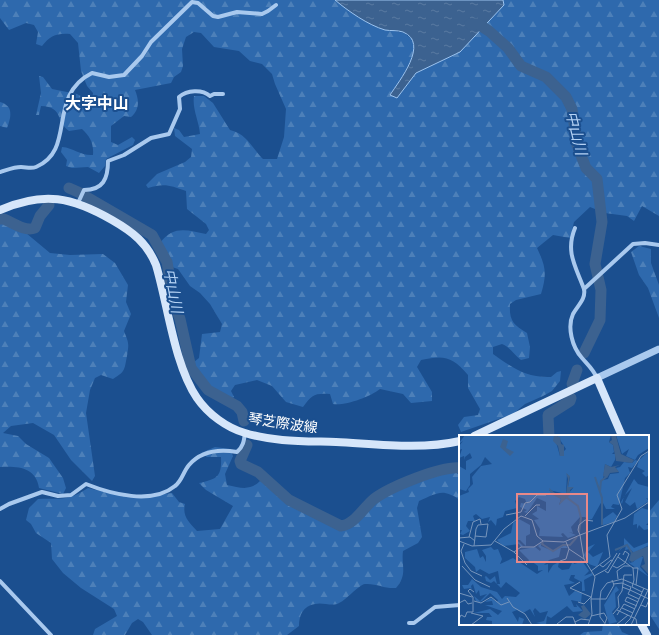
<svg xmlns="http://www.w3.org/2000/svg" width="659" height="635" font-family="'Work Sans','Noto Sans JP',sans-serif">
<defs>
<pattern id="forest-firs" width="22" height="20" patternUnits="userSpaceOnUse"><rect width="22" height="20" fill="#2e69ad"/><path d="M5 1l3.5 6h-7zM16 11l3.5 6h-7z" fill="#4d80b9"/></pattern>
<pattern id="water-ripples" width="26" height="14" patternUnits="userSpaceOnUse"><rect width="26" height="14" fill="#3c6290"/><path d="M2 4q2-2 4 0t4 0M15 11q2-2 4 0t4 0" fill="none" stroke="#597aa1"/></pattern>
</defs>
<rect width="100%" height="100%" fill="#1b4f8f"/>
<g fill="url(#forest-firs)">
<path d="M0,0H335L349,11L384,29L404,33L412,39L414,48L412,58L404,73L397,98L416,73L460,52L504,5L503,0H659V216L642,206L634,221L627,216L605,213L590,207L574,222L570,238L553,235L537,248C546,267 547,274 541,294L516,300L510,304C509,320 513,325 527,333L530,347L529,358L521,360C514,355 510,347 502,344L493,347V354C513,368 526,378 551,377L557,372L561,371L560,381L552,391L543,396L525,404L513,414L461,432L458,425L464,417L478,415L480,409L468,388V375C452,356 444,355 421,360L417,367L432,392V401L411,403L403,394L380,389C370,397 345,406 333,404L330,394C314,393 312,395 303,407L286,402L272,386L257,380L235,385L231,391L234,397L232,399C212,389 202,384 194,362L199,358L202,334L220,332L222,324L210,304L200,293L190,286L178,269L172,267L169,256L160,243C173,225 187,230 206,234L209,230L206,224L187,209L186,191C170,185 164,183 148,188L146,185L157,174L185,162L191,157L192,149L175,136L174,128L179,130L184,137L200,134C199,121 192,109 194,96H204L213,103L230,130C247,134 251,147 263,159H277L284,137L286,109L275,84L272,74L262,64L250,61L239,51L214,47L201,33L194,32L186,37L182,49L183,66L181,72L174,77L171,83L135,90C139,100 140,109 131,117L124,116L111,126V142L118,145L132,137L135,140L133,145L106,159L105,166L99,173L88,167L72,168L66,166L67,160L61,152L62,147C74,148 81,156 93,155C94,144 90,136 82,129L69,131C55,121 64,107 41,106L39,115H36L41,93L39,76L43,77L52,89L77,94L88,100L92,99L93,93L87,86L81,71L78,43L70,34C56,33 50,36 42,46L36,44L38,32L34,25L26,23L9,30L0,18Z"/>
<path d="M0,102C14,106 11,117 7,128L0,126Z"/>
<path d="M5,223L26,233L50,253L70,255L103,254L115,263L128,285L126,302L131,314L124,331C129,344 129,343 127,356C124,370 126,371 113,379L101,375L95,378L90,390L86,413L95,476L92,481L71,460L54,435L33,423L11,426L3,433L18,436L26,444L49,458L63,478L66,488L63,494L39,488C36,467 18,466 0,467V224Z"/>
<polygon points="639,246 651,249 651,263 659,285 659,318 648,288 639,275 631,252"/>
<path d="M215,447L230,449L233,456L225,474L227,485C241,488 250,491 260,481L269,485L284,499L339,529C360,530 363,512 379,500C401,485 429,478 455,471L460,476V500C442,488 438,493 419,501L417,508L422,537L418,543L403,551C401,566 408,574 396,588C385,589 376,583 365,584C358,585 346,601 337,604C330,606 322,602 315,604C303,606 299,615 299,626L287,635H152L143,622L138,619L132,623L125,635H93L95,629L117,616L114,609L81,588L63,573L52,559L51,543L36,533L31,524L26,520L29,508L38,499C61,498 67,502 88,488C115,495 144,498 172,493L179,502L185,504C182,516 189,522 197,531L220,529L233,506L206,490L199,483C217,479 222,477 221,457H207L201,453Z"/>
<polygon points="659,500 659,629 648,612 648,513"/>
<polygon points="603,624 618,624 622,632 629,635 580,635 584,632 602,631"/>
</g>
<path fill="url(#water-ripples)" stroke="#9cc4f0" d="M335,0H503L504,5L460,52L416,73L397,98L390,95C399,81 430,43 403,32C397,30 391,31 385,30C368,25 348,11 335,0Z"/>
<g fill="none" stroke-linecap="round" stroke-linejoin="round">
<g stroke="#3c6290" stroke-width="11">
<polyline points="470,24 478,24 489,31 508,48 521,66 546,77 566,97 572,109 577,145 586,168 597,179 602,222 595,264 601,290 600,320 584,353"/>
<polyline points="69,188 78,192 152,235 167,262 174,302 180,319 191,368 208,390 237,406 242,412 244,421"/>
<path d="M0,219H4C13,223 25,232 35,228L40,216L49,205"/>
<polyline points="572,384 577,370"/>
<polyline points="549,436 548,415 570,401 571,398"/>
<path d="M247,445L240,461L241,464L258,472L289,500L341,526C354,525 364,507 374,499C390,487 441,466 460,468"/>
</g>
<g stroke="#a9c9ee" stroke-width="4">
<path d="M0,172C7,170 14,167 21,167C26,167 31,169 36,167C77,150 46,96 92,73L109,77L124,75L142,56L151,42L192,2L198,3L213,16L218,17L237,12L262,14L268,11L276,5"/>
<path d="M78,203L84,190C103,190 108,179 108,161L124,155L151,138L169,134L180,109L179,97C187,90 202,89 210,96L214,94H223"/>
<path d="M575,228C565,252 576,267 584,289"/>
<path d="M597,378C593,369 588,365 582,358C572,347 567,327 573,314C578,305 586,299 584,289L633,244L645,243L659,245"/>
<path d="M0,509L9,504L42,492L58,496L71,495L86,484C111,494 152,505 175,486C182,481 183,472 189,465C201,451 219,449 237,452C243,447 244,441 245,433"/>
<polyline points="0,581 51,635"/>
<polyline points="409,623 414,623 435,607 460,605"/>
</g>
<polyline stroke="#a9c9ee" stroke-width="7" points="597,378 659,349"/>
<g stroke="#d6e6fa" stroke-width="8">
<path d="M0,210C44,191 72,197 112,220C133,232 147,243 156,265C168,305 174,364 197,398C208,414 227,428 245,433C274,442 306,441 336,442C376,444 421,450 460,441"/>
<polyline points="474,436 597,378 622,436"/>
<polyline points="641,624 647,635"/>
</g>
</g>
<g text-anchor="middle" stroke-width="4" stroke-linejoin="round" paint-order="stroke">
<g font-size="14" fill="#fff" stroke="#1b4f8f">
<text transform="translate(283 423) rotate(8)" y="5">琴芝際波線</text>
</g>
<g font-size="15" font-style="italic" fill="#b5d3f5" stroke="#1b4f8f">
<text transform="translate(576 133) rotate(76)" y="5">中山川</text>
<text transform="translate(173 291) rotate(79)" y="5">中山川</text>
</g>
<g font-size="16" font-weight="bold" fill="#fff" stroke="#1b4f8f">
<text x="97" y="109">大字中山</text>
</g>
</g>
<g transform="translate(459 435)">
<rect width="190" height="190" fill="#1b4f8f"/>
<path d="M6,0H95L101,21L105,20L104,17L107,14L98,0H152L150,7L154,10L155,17L153,19H156V25L152,32L146,29L144,45L149,44L151,39L160,38L157,33L161,32L165,27L173,28L176,25L167,21L170,14L163,19L157,0H190V13L179,20L176,25L179,26L173,33L169,32L171,38L166,43L160,70L154,69L152,72L156,74H147L143,66L133,84L129,85L126,82H121L112,92L114,98L110,97L117,100L109,103L104,98L102,99L104,102L80,101L81,94L75,85L80,84L73,79L78,76V71L87,76V67L78,63L68,78L65,77L68,75L61,72L62,68L68,69L66,64L60,62L56,66L58,73L46,76L44,82L38,84L37,91L32,85L29,87L31,82L23,84L17,79L14,81L16,86H9L7,91L11,96L4,100L1,99L3,95H0V61L10,57L9,54L14,49L13,42L22,31L33,29L26,22L22,30L11,39V50L7,56L0,54V31L7,35V26L13,23L11,18L6,22V25L5,21L0,23L3,14L0,15V11L4,6L1,8H0ZM108,39L111,42L109,52L114,53L100,70L102,64L90,55L107,59ZM190,16V40L187,42L183,38L186,36L178,32L180,25ZM175,44L179,49L190,52V64L187,63L190,66L178,74L176,67L171,71L166,67L173,53L165,61L163,69L162,67ZM183,73L190,75V87L187,90H190V94L185,95L180,90L178,94V89L174,90L175,79ZM154,77L158,81L155,87L144,90V84ZM60,84L71,90V99L67,101V111L61,105H58L64,111L62,112L60,109L44,111L38,105L52,98L54,88ZM165,103L175,113L190,107V110L175,118L171,114L166,115L167,110L159,117L165,110ZM82,108V111L94,116L106,110L109,113H102L100,122L90,125L85,130L89,129V138L94,130L100,127L99,132L103,135L110,134L114,126L115,129L122,127L121,123L130,136L125,141L133,138L134,140L125,145L126,156H123V147L115,143L116,140H112L110,145L116,148L105,150L110,161L116,156L123,158L122,167L112,165L115,172H118L117,169L124,176L114,177L108,171L92,183L88,181L87,190L77,188L85,186L89,176L81,178L76,173L74,176L76,182L71,174L64,178L58,175L53,177L59,187L60,182L65,184L63,190H33V186L27,185L28,182H33L30,178H15L31,174L39,180L43,176L26,170H34L33,166L26,167L32,163L38,167L39,165L31,158L23,166L20,167L17,166L15,161L21,166L28,159L21,161L20,155L17,159L14,149L12,151L13,155L12,153L5,154L3,150H9L13,144L22,152L38,157L43,164L46,161L57,162L61,158L47,147L42,153L35,146L32,148L27,146L26,142L23,144L27,141L31,145L36,141L38,149H41L39,136L30,139L21,134L17,137L16,132L6,123V117L18,114L21,123L24,121L27,127V121L23,115L32,112L35,115L39,114L43,124L41,129L54,123L78,139L84,135L79,136V131L72,126L68,129L70,125L60,115L76,112L81,116L82,114L79,111ZM136,109L129,117L134,122L144,117L138,132L130,129L125,120L129,112ZM180,121L184,122L181,132L190,142L170,128L169,124L171,128L174,127Z" fill="#2e69ad" fill-rule="evenodd"/>
<path d="M157,151L160,155L156,158L157,172L153,177L158,187L150,189L145,170Z" fill="#2e69ad"/>
<path d="M95,0L101,2L102,9L105,10V21H101L99,11L94,6ZM152,0L157,1L162,19L175,25L173,28L157,26L154,10L150,7L153,5ZM44,4L49,6L47,13L55,17L51,21L41,12ZM146,29L152,32L161,30L156,32L160,37L151,38L148,43L144,41ZM107,38L111,41L109,52H115L111,55V60L100,70L102,64L92,59L90,53L96,58L107,59L109,44ZM190,111V140L182,131L186,129L184,121L173,127L170,125L172,118ZM125,170L132,179L126,184L119,180L124,176L122,171Z" fill="#3c6290"/>
<path fill="none" stroke="#3c6290" stroke-width="2" d="M136,42L143,63V90M141,56L142,46L147,42M107,62L119,71L122,83L120,97M84,107L83,109L94,116L104,110H111L118,102M156,115L168,110L173,118"/>
<path fill="none" stroke="#7695bc" stroke-width="1" d="M47,80L62,77L66,68L71,67L78,60H87M66,81L77,70H81M134,86L126,85L120,90L119,95L121,100L166,83L190,67M10,102L14,87L21,84L22,89M0,103L11,102L16,106M0,106L13,111L32,110L45,94L62,81L73,85L78,101L84,106L105,107L121,100L125,124L136,142L132,164L133,179L129,190M36,106L55,117L68,130M107,107L110,114L125,124M5,109L2,116L6,128L12,136L23,141M15,111L17,94L19,90L29,89L27,102L16,101M55,117L62,112H75L84,106M159,122L174,133H179L177,150M101,126L107,124L110,114M141,130L144,132L152,125L154,126M3,131L16,145L31,152M154,131L158,133L166,128L170,119L166,116L164,120M174,133L175,145L173,152L183,157M132,136L151,122L148,100L163,74L158,60L182,21L190,16M146,136L149,138L161,118M135,141L148,134L158,118M159,144L158,136L165,131H171M121,147L111,153L132,162M154,149L163,148L172,152L171,155L163,152M0,158L13,162M48,163L54,172L66,179L73,190M132,164H147L155,150L153,145M180,164L169,159L171,155L190,164M15,166L22,168L32,162L42,170L50,167M119,167L125,169L132,162M0,168L6,165L9,169L13,168M182,170L187,172L190,165M178,171L166,166L168,162L179,167M163,173L174,178M158,175L177,184L178,190M154,179L160,172L159,162L163,156L165,140H173M158,180L165,169L176,174M132,181L145,178L148,183L146,188M0,184L2,180L6,182L8,177H14V162L9,156L11,154L15,157M116,187L122,184L130,185M98,189L107,182H114L117,190M12,190L24,181L12,178M147,190L141,182V164L142,156L148,148L163,144L189,155M157,190L169,180M165,190L171,184L185,153M172,190L190,153"/>
<path fill="#e88989" fill-opacity="0.15" stroke="#e88989" stroke-width="2" d="M58,59H128V127H58Z"/>
<rect width="190" height="190" fill="none" stroke="#fff" stroke-width="2"/>
</g>
</svg>
